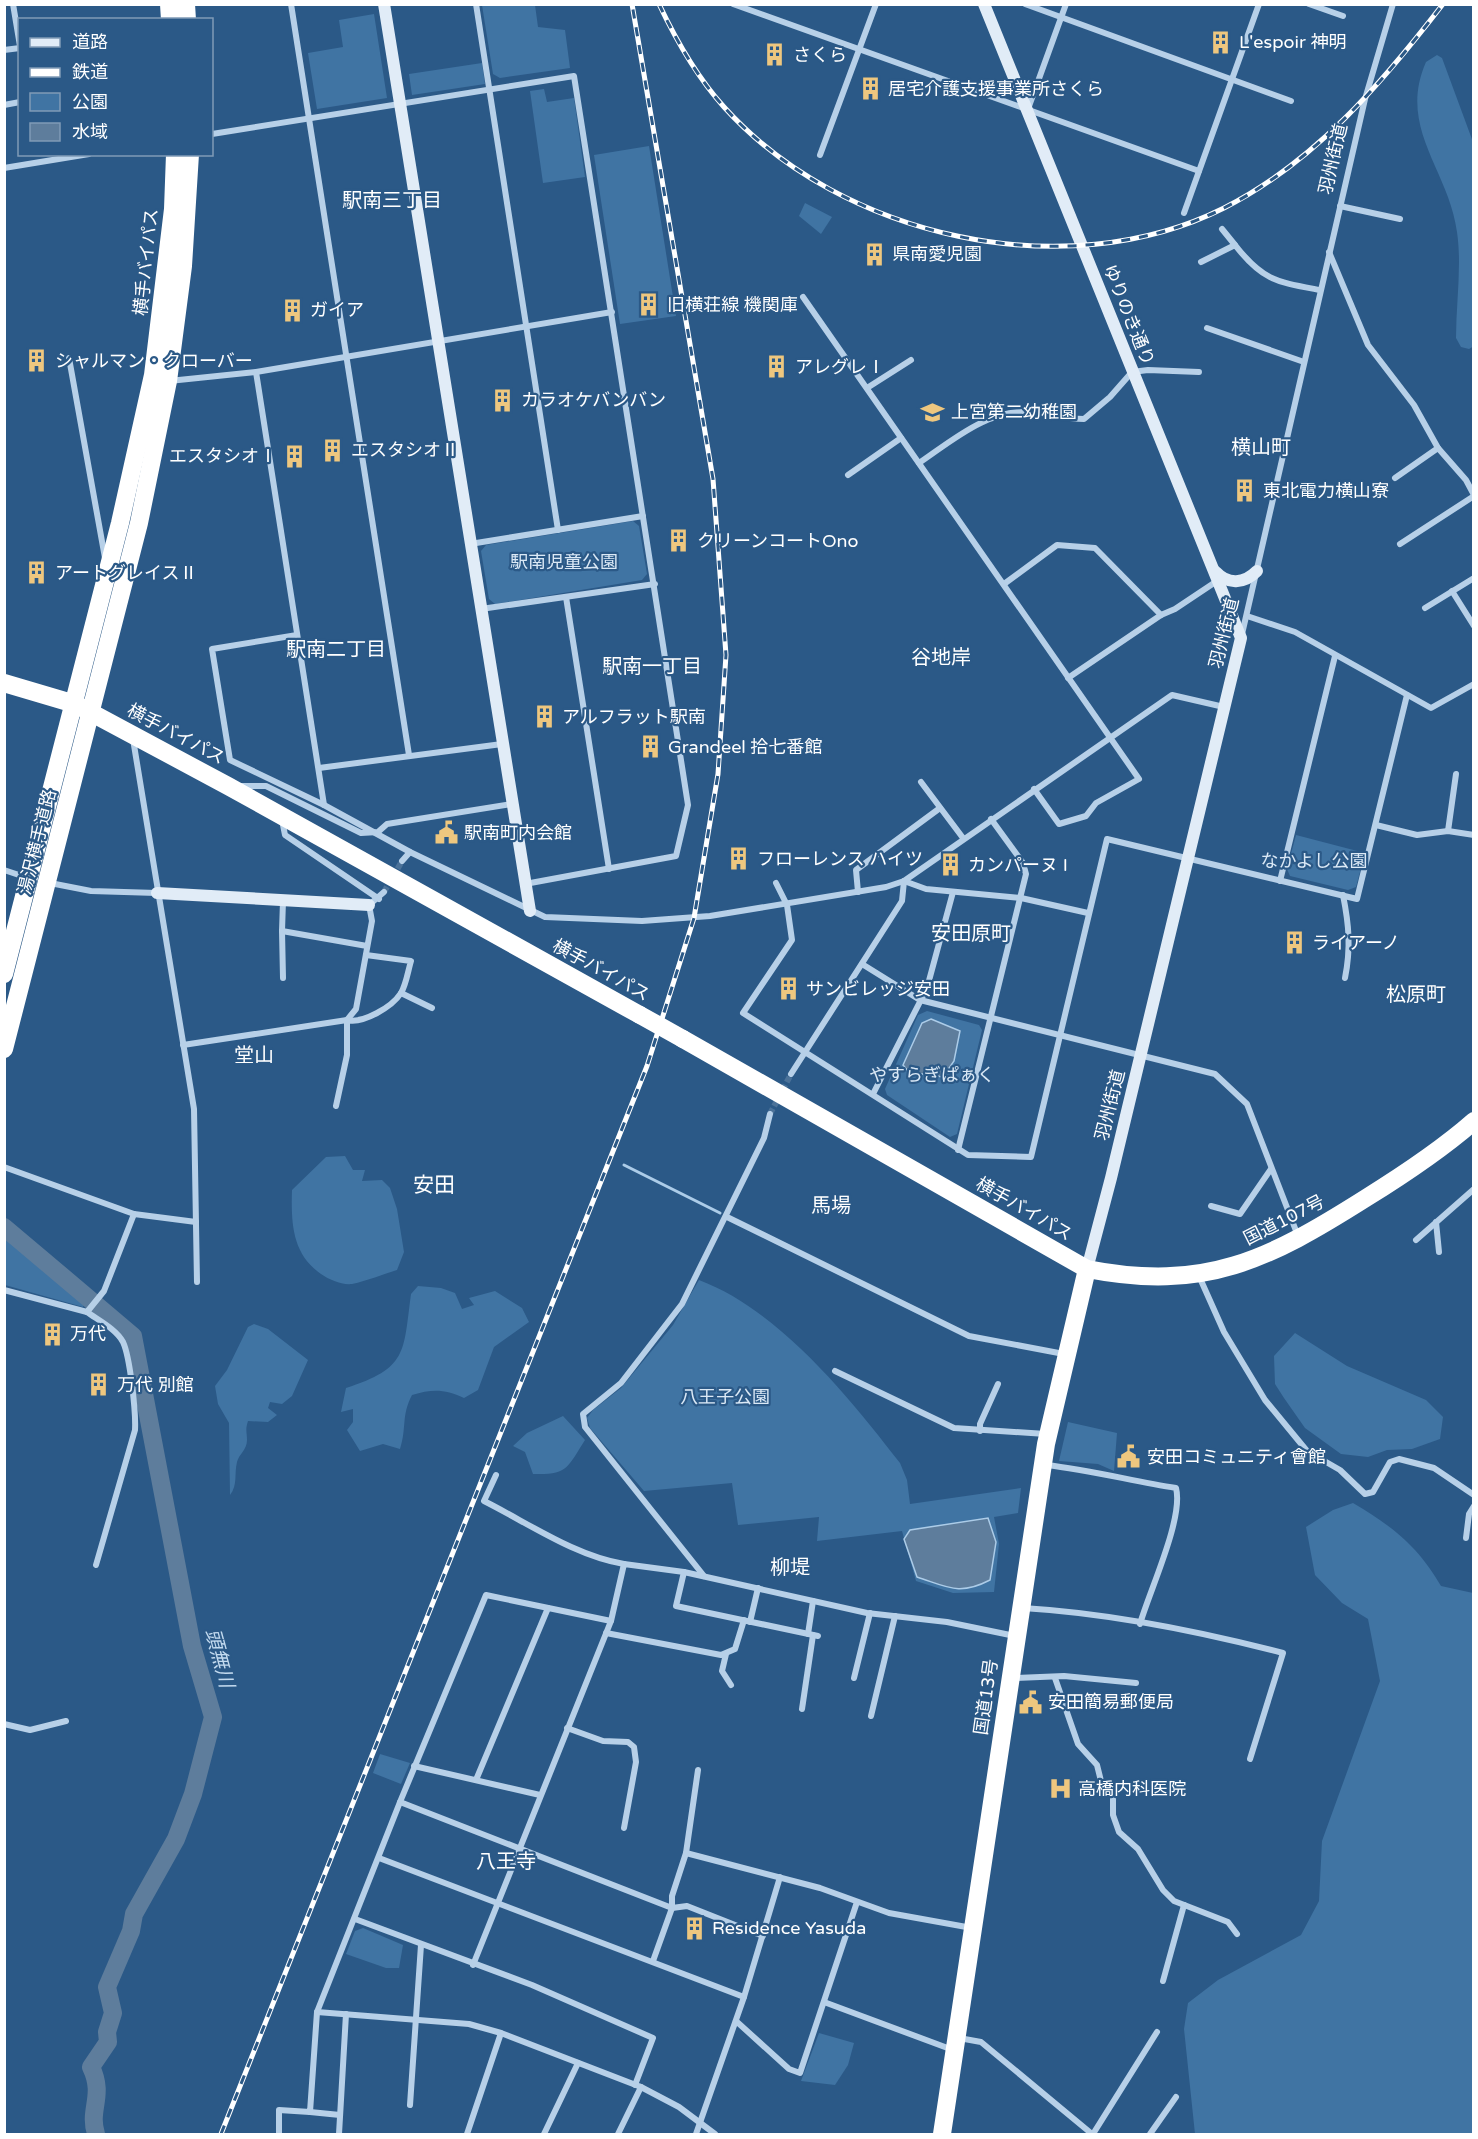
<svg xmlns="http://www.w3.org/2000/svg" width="1478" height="2139" font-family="'Varela Round','Noto Sans JP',sans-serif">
<rect width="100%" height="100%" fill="#2b5987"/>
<g fill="#4074a3">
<polygon points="482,5 535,5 538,27 565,30 570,68 500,78 493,74"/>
<polygon points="374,14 387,98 317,109 308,53 343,47 339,20"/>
<path d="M1437,55L1442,58L1473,142L1474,346L1469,349L1461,347L1456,338C1456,303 1462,266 1457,232C1449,170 1397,128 1426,62Z"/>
<polygon points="482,63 485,84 412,95 409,74"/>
<polygon points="544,89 547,102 574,98 585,177 543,183 530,91"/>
<polygon points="649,146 676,316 620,324 594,155"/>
<polygon points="805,203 832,217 821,234 799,216"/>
<polygon points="633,521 639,526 647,574 642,580 495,604 489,599 481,551 486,545"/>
<polygon points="1296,835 1365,853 1356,887 1348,890 1290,876 1287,869"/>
<polygon points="927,1011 979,1025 982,1030 957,1134 950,1137 887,1095 885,1089 918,1015"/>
<path d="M345,1156L353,1170H365L362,1181L382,1180L390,1188L397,1209L404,1252L397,1270C383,1274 367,1281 352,1284C341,1285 330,1280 321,1274C292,1254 291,1223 292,1190L326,1157Z"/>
<polygon points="5,1235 85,1302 83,1307 5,1285"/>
<path d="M699,1280C779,1310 849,1397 900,1463L907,1480L910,1504L1021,1488L1018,1513L994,1517L999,1544L994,1592L953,1593L916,1581L902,1531L817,1541L819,1517L738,1525L732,1483L644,1491L590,1428L587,1418L593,1410L621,1388L673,1325Z"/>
<path d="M418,1286L441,1288L455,1293L462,1309L474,1305L469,1298L495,1291L522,1308L529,1322L494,1347L478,1390L464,1398C445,1389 432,1389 412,1395C401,1416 407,1427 400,1449L383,1444L360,1451L347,1430L353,1422V1409L341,1412L346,1388C408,1368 403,1353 411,1294Z"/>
<path d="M254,1324L268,1329L308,1360L292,1396L282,1404L270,1402L268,1408L277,1415L268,1422L248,1421C245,1430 247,1432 247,1440C247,1450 239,1454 237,1462C234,1474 238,1485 230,1495L229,1423L218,1404L215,1386L227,1370L248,1327Z"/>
<polygon points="1295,1333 1347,1366 1426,1400 1443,1417 1440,1439 1412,1449 1387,1450 1368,1457 1341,1454 1305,1428 1284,1398 1275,1384 1274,1356"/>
<path d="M563,1416L585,1440C567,1468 568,1475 533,1474L525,1452L513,1446L527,1433Z"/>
<polygon points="1068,1422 1117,1433 1114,1471 1098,1464 1059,1461"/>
<path d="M1353,1503C1393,1527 1417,1545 1441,1586L1473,1593V2134H1195L1184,2029L1188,2003L1218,1980L1301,1935L1319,1901L1322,1841L1380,1681L1368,1619L1342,1603L1315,1575L1306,1527L1333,1510Z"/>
<polygon points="380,1754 410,1763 401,1784 373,1773"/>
<polygon points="363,1928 403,1945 399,1968 386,1968 346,1954 355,1931"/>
<polygon points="819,2033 854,2043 848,2065 835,2085 801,2081"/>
</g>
<g fill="#5e7d9c" stroke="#accce8" stroke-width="1.5">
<polygon points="931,1019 960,1031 954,1061 943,1077 909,1072 903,1065 922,1023"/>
<path d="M988,1518L996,1542L990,1580C959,1596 948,1587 917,1577L904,1539L910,1530Z"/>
</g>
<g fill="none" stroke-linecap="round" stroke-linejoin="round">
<polyline stroke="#accce8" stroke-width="3" points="624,1165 720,1213"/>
<path stroke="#5e7d9c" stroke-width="18" d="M4,1227L133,1336L192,1646L213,1717L193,1794L176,1839L134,1914L131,1931L107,1987L113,2013L107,2032L108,2042L91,2067C105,2096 88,2109 96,2134"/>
<g stroke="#4b7299" stroke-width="6" stroke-dasharray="6 3" stroke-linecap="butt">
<polyline points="384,892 402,861"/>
<polyline points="770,1114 791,1074"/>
</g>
<g stroke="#b7d0e8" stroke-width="6">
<polyline points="13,4 20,46"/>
<polyline points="291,4 409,755"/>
<polyline points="476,4 558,530"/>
<polyline points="733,4 1199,171"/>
<polyline points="1025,4 1291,101"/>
<polyline points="1309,4 1343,16"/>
<polyline points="4,50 20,48"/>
<polyline points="4,105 20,102"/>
<polyline points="1028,109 1066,4"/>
<polyline points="212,134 574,76 688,805 676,856 525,884"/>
<polyline points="820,155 876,4"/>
<polyline points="4,168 89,154"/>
<polyline points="1340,206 1400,219"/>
<polyline points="1184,213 1259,4"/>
<polyline points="1222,229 1235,245"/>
<polyline points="1329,252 1368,345 1414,405 1438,448 1466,480 1474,495"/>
<path d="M1201,262L1235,245C1263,281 1277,282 1320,290"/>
<polyline points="803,297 1139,779 1096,803 1086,816 1059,824 1034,789"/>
<polyline points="1207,328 1304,362"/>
<polyline points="69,358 105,558"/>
<polyline points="256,372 324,805"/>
<polyline points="169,381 256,372 612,312"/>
<polyline points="867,388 911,360"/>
<path d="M919,463C953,440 989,408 1033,412C1050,414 1066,419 1084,419L1110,397L1132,372L1148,370L1199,372"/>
<polyline points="848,475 901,438"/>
<polyline points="1395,478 1438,448"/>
<polyline points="470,544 643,516"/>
<polyline points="1400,544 1474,496"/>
<polyline points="1004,584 1057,545 1095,548 1161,615"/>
<polyline points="1452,591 1474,626"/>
<polyline points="566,597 609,869"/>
<polyline points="1425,608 1474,578"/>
<polyline points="481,609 655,584"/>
<polyline points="1247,616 1295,632 1431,708 1474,684"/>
<polyline points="1242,634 1365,99 1393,4"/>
<polyline points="297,635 212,649 230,760 324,805 410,852 545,917 642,921 710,916 886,887 904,881 1172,695 1224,707"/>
<polyline points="1068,678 1161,615 1175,609 1217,581"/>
<polyline points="133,739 194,1109 197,1282"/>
<polyline points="319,768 502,744"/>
<polyline points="921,782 963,838"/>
<polyline points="240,786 266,786 361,833 378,832 387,824 512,804"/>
<polyline points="282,820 285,835 379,899"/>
<polyline points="1376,825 1417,835 1448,831 1474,835"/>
<polyline points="1448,831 1456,774"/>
<polyline points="402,861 410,852"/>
<polyline points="4,870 28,878"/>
<polyline points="904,881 926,889 1021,898 1088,913"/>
<polyline points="1280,881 1335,656"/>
<polyline points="50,883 91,891 157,893"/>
<polyline points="776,883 787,905 792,940 743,1013 968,1155 1031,1157 1107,839 1357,899 1407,695"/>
<polyline points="858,892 856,870 940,808"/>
<path d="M1343,895C1349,925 1351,948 1345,978"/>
<polyline points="283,901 282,931 367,946"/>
<polyline points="282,931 283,978"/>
<polyline points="862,964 920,1000 1215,1074 1247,1104 1298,1236"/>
<polyline points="401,993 432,1008"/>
<polyline points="183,1045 347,1020 356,1009 372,921 369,905 384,892"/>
<polyline points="791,1074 902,901 904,881"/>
<polyline points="873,1094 927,988 953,892"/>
<path d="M336,1106L347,1055V1020C363,1024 392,1007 401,993C406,985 408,971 411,961L366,955"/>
<polyline points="958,1150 1026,874 1023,863 991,819"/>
<polyline points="4,1167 134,1214 196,1222"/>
<polyline points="1211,1206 1240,1214 1271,1169"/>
<polyline points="727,1217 969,1336 1064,1354"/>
<polyline points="1436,1222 1439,1252"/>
<polyline points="1416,1240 1474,1189"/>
<polyline points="1199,1276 1224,1332 1265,1400 1307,1451 1340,1470 1365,1494 1373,1492 1390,1462 1399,1459 1434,1468 1474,1495"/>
<polyline points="4,1290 87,1312 104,1291 134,1214"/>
<path d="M87,1312C98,1320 116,1329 123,1342C130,1357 136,1412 135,1430L96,1565"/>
<polyline points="835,1371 954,1428 1046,1434"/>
<polyline points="980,1431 980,1424 998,1384"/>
<path d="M1046,1465C1090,1470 1132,1481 1176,1488C1184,1518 1149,1592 1140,1624"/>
<path d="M496,1475L484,1501C528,1523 575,1556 624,1564"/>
<polyline points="1466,1538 1469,1514 1474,1506"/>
<polyline points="684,1572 676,1606 818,1636"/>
<polyline points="704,1576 585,1427 583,1414 621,1383 682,1304 764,1138 770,1114"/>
<path d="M1023,1608C1106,1613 1202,1632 1283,1653L1250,1759"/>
<polyline points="750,1622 758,1588"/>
<polyline points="606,1633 721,1655 735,1649 744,1620"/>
<polyline points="808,1634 813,1601"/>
<polyline points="726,1654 722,1671 731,1685"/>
<polyline points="854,1678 870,1613"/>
<polyline points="1014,1678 1064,1676 1136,1683"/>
<polyline points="1055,1678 1078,1744 1097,1765 1101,1781 1113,1797 1113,1815 1119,1832 1138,1849 1163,1890 1174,1901 1228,1922 1237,1934"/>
<polyline points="802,1709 813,1635"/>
<polyline points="871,1716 895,1616"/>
<polyline points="4,1724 30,1730 66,1721"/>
<polyline points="567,1728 603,1741 628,1742 634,1747 636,1762 624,1828"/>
<polyline points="414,1766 540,1795"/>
<polyline points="476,1780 548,1608"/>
<polyline points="400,1802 672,1908 687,1906 763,1936"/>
<polyline points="686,1853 820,1888 889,1913 972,1928"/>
<polyline points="379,1858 744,1997"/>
<polyline points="355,1919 532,1985 653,2038 635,2085"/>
<polyline points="653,1961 672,1908 672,1896 686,1853 698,1770"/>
<polyline points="473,1965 611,1621 624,1564 684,1572 867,1613 947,1622 1015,1636"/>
<polyline points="1163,1981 1184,1905"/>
<polyline points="824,2002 953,2050"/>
<polyline points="317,2012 469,2024 501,2033 641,2087 679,2107 715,2134"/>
<polyline points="736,2021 789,2069 800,2073 857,1902"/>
<polyline points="959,2038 981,2042 1092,2134"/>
<polyline points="410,2105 421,1945"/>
<polyline points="310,2112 340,2115"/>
<polyline points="279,2134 279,2110 310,2112 317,2012 400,1802 486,1595 611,1621"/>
<polyline points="339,2134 346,2014"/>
<polyline points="467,2134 501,2033"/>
<polyline points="544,2134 578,2063"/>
<polyline points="618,2134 641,2087"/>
<polyline points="696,2134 744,1997 780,1877"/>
<polyline points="1093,2134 1157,2032"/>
<polyline points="1150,2134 1176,2097"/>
</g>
<g stroke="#e1ecf7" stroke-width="12">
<polyline points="384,4 530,911"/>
<polyline points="984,4 1241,638 1111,1178 1087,1269"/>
<path d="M1216,572C1228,585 1244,584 1257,571"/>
<polyline points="157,893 369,905"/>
</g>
<g stroke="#fff" stroke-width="18">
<polyline points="169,4 170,20"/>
<polyline points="186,4 187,20"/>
<polyline points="4,683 75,704 228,786 640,1015"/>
<polyline points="4,974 120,523 153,375 173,209 175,154"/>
<path d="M683,1039L1087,1269C1205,1292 1268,1260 1366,1198C1403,1175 1441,1150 1474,1121"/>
<polyline points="4,1049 139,523 168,381 183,266 190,154"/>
<polyline points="942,2134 1046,1444 1087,1269"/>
</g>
<defs>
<g id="rail">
<path d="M659,4C676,40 697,77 724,107C841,237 1065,288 1224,208C1315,162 1382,83 1443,4"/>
<polyline points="221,2134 647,1066 694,918 718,774 726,655 713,479 632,4"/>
</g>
</defs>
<use href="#rail" stroke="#fff" stroke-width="5"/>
<use href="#rail" stroke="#2b5987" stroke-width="3" stroke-dasharray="9" stroke-linecap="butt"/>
<polyline stroke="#fff" stroke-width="18" points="640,1015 683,1039"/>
</g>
<defs>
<symbol id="building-bare" viewBox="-9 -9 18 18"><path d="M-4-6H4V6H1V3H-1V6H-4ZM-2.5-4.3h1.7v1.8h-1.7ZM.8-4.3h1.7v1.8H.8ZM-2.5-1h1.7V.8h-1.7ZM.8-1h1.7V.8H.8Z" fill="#eec77f" stroke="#2b5987" stroke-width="2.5" paint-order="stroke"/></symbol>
<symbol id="school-bare" viewBox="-9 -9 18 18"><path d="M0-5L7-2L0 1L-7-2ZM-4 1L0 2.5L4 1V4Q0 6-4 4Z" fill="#eec77f" stroke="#2b5987" stroke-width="2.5" paint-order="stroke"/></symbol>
<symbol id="civic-bare" viewBox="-9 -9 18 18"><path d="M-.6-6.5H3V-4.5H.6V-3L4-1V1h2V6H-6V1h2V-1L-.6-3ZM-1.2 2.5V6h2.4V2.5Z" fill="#eec77f" stroke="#2b5987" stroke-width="2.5" paint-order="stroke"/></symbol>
<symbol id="hospital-bare" viewBox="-9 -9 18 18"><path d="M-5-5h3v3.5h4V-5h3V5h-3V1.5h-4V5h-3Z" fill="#eec77f" stroke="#2b5987" stroke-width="2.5" paint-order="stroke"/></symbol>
</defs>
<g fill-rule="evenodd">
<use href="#building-bare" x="1204" y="26" width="33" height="33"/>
<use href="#building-bare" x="758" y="38" width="33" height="33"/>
<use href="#building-bare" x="854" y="72" width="33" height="33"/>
<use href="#building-bare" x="858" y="238" width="33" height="33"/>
<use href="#building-bare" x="632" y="288" width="33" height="33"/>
<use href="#building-bare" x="276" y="294" width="33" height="33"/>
<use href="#building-bare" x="20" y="344" width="33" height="33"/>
<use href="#building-bare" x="760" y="350" width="33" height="33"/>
<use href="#building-bare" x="486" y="384" width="33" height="33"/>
<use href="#school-bare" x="916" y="396" width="33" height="33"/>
<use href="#building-bare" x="316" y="434" width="33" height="33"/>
<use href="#building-bare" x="278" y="440" width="33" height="33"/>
<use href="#building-bare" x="1228" y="474" width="33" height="33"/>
<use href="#building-bare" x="662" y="524" width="33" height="33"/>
<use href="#building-bare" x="20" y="556" width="33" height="33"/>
<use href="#building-bare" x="528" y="700" width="33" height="33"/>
<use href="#building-bare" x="634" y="730" width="33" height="33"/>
<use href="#civic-bare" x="430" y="816" width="33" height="33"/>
<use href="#building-bare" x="722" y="842" width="33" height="33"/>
<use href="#building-bare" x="934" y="848" width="33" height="33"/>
<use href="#building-bare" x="1278" y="926" width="33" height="33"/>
<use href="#building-bare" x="772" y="972" width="33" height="33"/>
<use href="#building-bare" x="36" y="1318" width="33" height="33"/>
<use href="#building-bare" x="82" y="1368" width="33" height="33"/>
<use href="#civic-bare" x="1112" y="1440" width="33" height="33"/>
<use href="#civic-bare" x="1014" y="1686" width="33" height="33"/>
<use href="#hospital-bare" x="1044" y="1772" width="33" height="33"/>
<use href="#building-bare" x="678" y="1912" width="33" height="33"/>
</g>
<g text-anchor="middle" stroke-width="4.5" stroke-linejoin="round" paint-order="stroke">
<g font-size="18" fill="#fff" stroke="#2b5987" text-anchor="start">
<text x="1239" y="48">L'espoir 神明</text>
<text x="793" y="61">さくら</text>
<text x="888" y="95">居宅介護支援事業所さくら</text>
<text x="892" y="260">県南愛児園</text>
<text x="667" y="311">旧横荘線 機関庫</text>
<text x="310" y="316">ガイア</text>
<text x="55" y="367">シャルマン・クローバー</text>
<text x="795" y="373">アレグレⅠ</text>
<text x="521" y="406">カラオケバンバン</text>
<text x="951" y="418">上宮第二幼稚園</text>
<text x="351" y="456">エスタシオⅡ</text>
<text x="277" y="462" text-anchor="end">エスタシオⅠ</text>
<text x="1263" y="497">東北電力横山寮</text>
<text x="697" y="547">クリーンコートOno</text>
<text x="55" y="579">アートグレイスⅡ</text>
<text x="562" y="723">アルフラット駅南</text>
<text x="668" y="753">Grandeel 拾七番館</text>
<text x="464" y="839">駅南町内会館</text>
<text x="757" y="865">フローレンス ハイツ</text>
<text x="968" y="871">カンパーヌ I</text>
<text x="1312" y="949">ライアーノ</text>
<text x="806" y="995">サンビレッジ安田</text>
<text x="70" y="1340">万代</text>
<text x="117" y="1391">万代 別館</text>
<text x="1147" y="1463">安田コミュニティ會館</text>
<text x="1048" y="1708">安田簡易郵便局</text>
<text x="1078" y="1795">高橋内科医院</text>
<text x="712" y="1934">Residence Yasuda</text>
</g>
<g font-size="18" fill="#fff" stroke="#2b5987">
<text transform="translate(1333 159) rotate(-77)" y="6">羽州街道</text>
<text transform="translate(146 262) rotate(-84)" y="6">横手バイパス</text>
<text transform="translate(1129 315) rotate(68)" y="6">ゆりのき通り</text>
<text transform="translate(1224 633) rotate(-76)" y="6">羽州街道</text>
<text transform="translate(176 734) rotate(28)" y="6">横手バイパス</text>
<text transform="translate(37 842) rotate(-76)" y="6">湯沢横手道路</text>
<text transform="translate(601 970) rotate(29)" y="6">横手バイパス</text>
<text transform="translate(1110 1105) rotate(-76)" y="6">羽州街道</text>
<text transform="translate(1024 1209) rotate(30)" y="6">横手バイパス</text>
<text transform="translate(1284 1220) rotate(-27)" y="6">国道107号</text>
<text transform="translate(986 1697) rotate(-82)" y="6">国道13号</text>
</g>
<g font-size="18" fill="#dbe9f6" stroke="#2b5987">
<text x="564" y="568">駅南児童公園</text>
<text x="1314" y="867">なかよし公園</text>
<text x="932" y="1081">やすらぎぱぁく</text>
<text x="725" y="1403">八王子公園</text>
</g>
<g font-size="20" fill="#fff" stroke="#2b5987">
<text x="392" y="207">駅南三丁目</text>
<text x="1261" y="454">横山町</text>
<text x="336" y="656">駅南二丁目</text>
<text x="941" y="664">谷地岸</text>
<text x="652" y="673">駅南一丁目</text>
<text x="971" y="940">安田原町</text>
<text x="1416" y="1001">松原町</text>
<text x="254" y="1062">堂山</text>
<text x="831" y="1212">馬場</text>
<text x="790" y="1574">柳堤</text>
<text x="506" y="1868">八王寺</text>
</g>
<g font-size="20" font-style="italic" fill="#c3daef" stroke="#2b5987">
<text transform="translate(220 1658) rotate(75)" y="7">頭無川</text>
</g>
<g font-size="21" fill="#fff" stroke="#2b5987">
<text x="434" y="1192">安田</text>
</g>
</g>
<rect width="1478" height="2139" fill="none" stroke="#ffffff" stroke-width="12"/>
<rect x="18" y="18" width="195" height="138" fill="#2b5987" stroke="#809bb7" stroke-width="1.5"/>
<rect x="30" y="38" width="30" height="9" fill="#e1ecf7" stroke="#809bb7" stroke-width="1.5"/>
<text x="72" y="48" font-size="18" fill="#ffffff">道路</text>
<rect x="30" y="68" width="30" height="9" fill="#ffffff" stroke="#809bb7" stroke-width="1.5"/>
<text x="72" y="78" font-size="18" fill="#ffffff">鉄道</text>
<rect x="30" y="93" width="30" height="18" fill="#4074a3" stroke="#809bb7" stroke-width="1.5"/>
<text x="72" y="108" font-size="18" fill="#ffffff">公園</text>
<rect x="30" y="123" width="30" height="18" fill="#5e7d9c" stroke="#809bb7" stroke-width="1.5"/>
<text x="72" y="138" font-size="18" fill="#ffffff">水域</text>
</svg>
